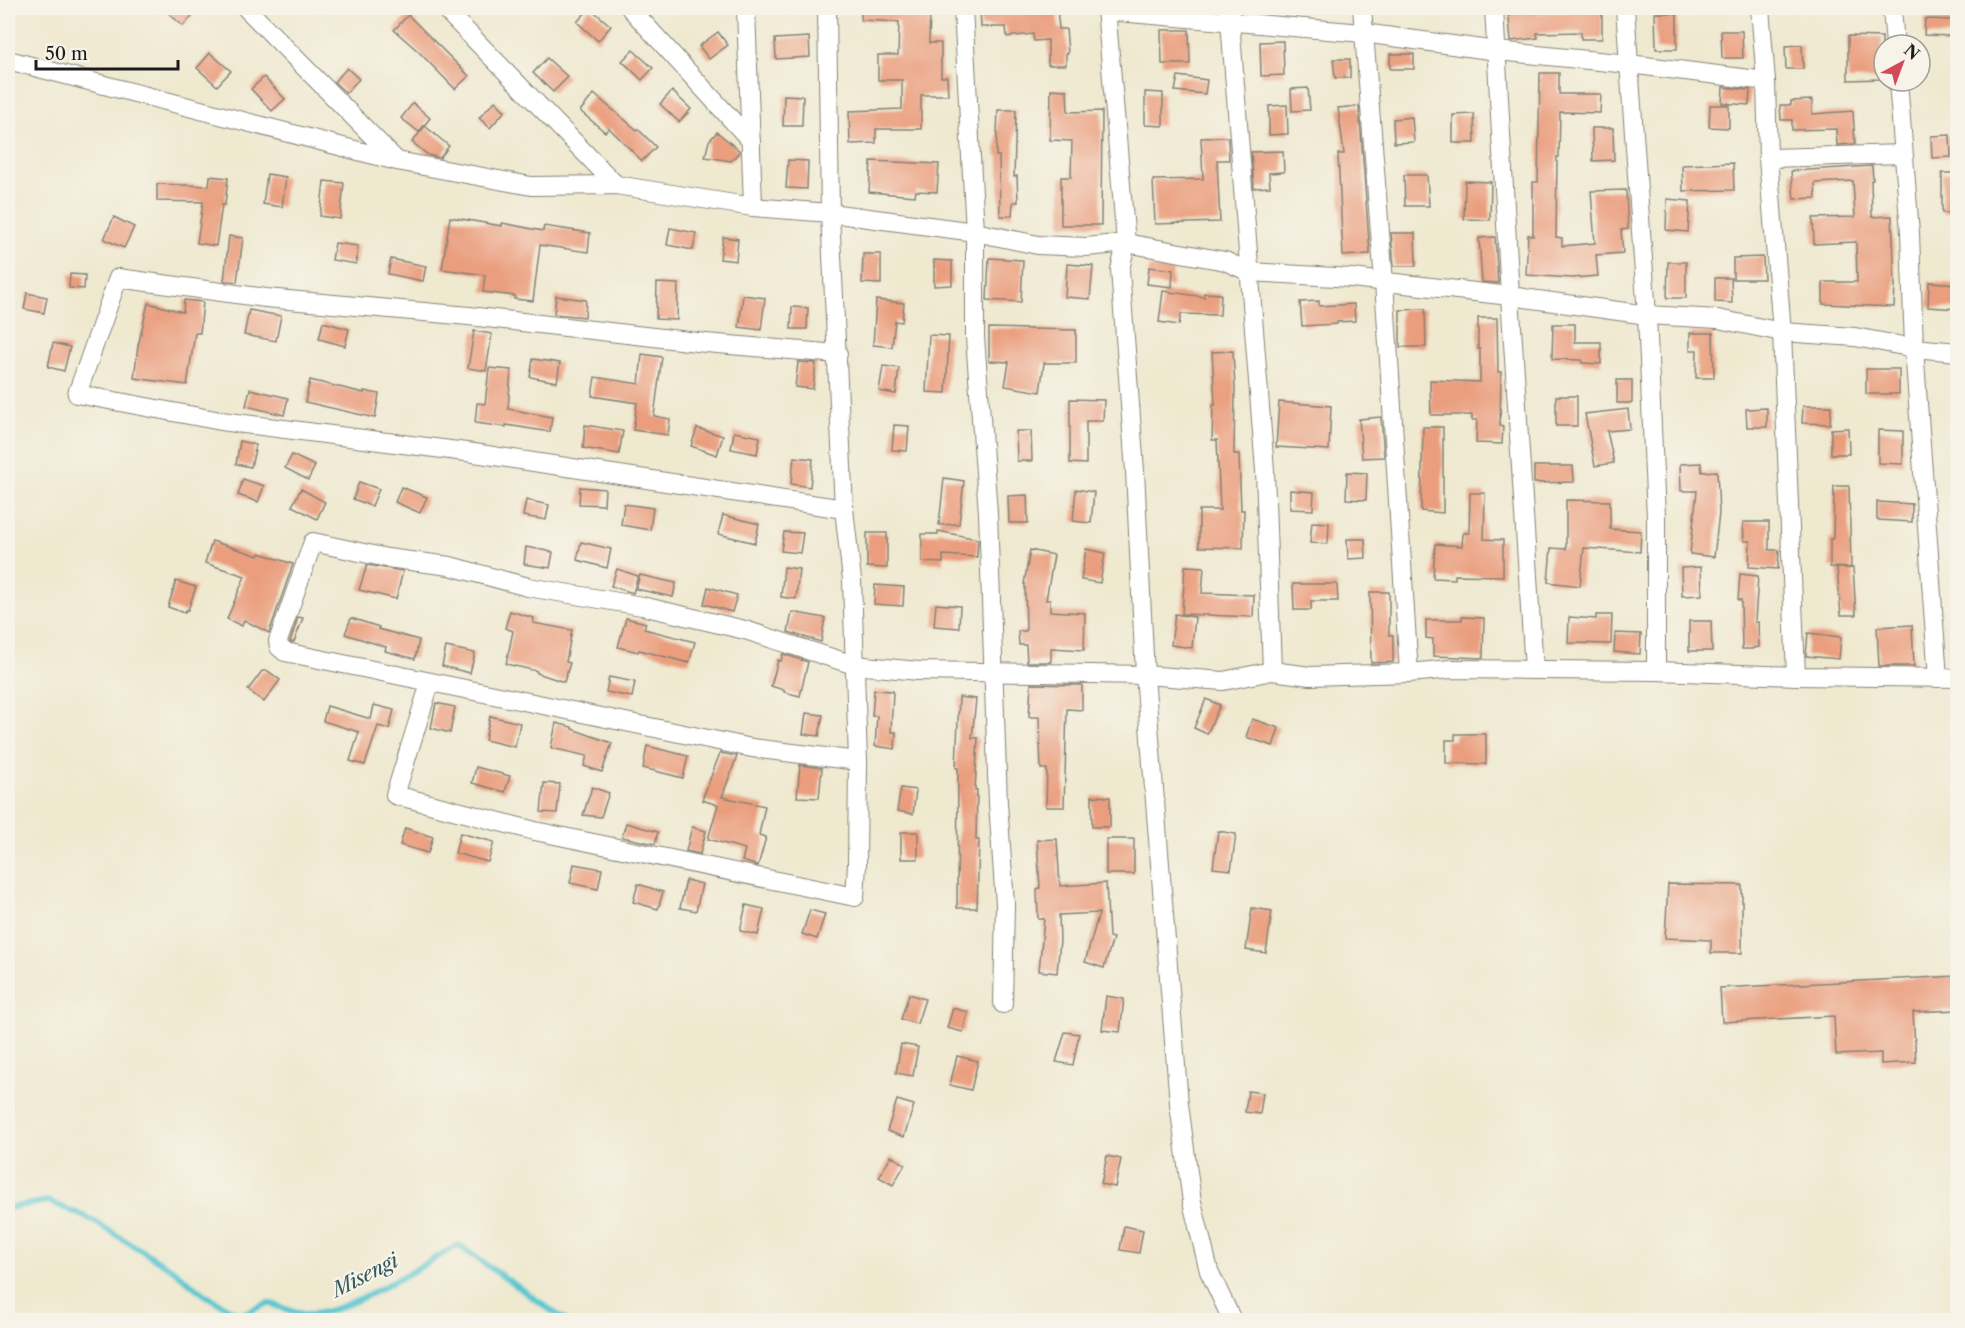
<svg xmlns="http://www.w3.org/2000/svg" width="1965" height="1328" font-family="'Libre Caslon Text',serif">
<rect width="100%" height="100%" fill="#f7f3e8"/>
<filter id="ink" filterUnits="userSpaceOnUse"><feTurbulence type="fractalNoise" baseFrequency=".0167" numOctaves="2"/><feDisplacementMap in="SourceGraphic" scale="12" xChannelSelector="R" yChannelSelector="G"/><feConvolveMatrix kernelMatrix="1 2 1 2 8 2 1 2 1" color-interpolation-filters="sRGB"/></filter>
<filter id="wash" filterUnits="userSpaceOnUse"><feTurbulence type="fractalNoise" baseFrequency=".008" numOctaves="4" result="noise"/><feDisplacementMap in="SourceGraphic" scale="24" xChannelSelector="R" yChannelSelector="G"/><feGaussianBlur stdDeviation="1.35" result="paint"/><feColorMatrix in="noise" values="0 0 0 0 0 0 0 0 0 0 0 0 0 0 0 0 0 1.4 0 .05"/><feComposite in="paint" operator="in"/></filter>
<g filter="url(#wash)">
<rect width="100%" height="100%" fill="#efe9d0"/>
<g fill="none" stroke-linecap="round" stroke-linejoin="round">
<path stroke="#59c6d1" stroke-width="6" d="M8,1208L48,1201L90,1219L172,1269L205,1295L240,1315L268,1303C279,1306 291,1312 303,1314C339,1319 424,1264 458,1245L565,1320"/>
</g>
<g id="blocks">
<g fill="#ea9e7e">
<polygon points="163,8 199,8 183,26"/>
<polygon points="590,8 611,26 598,41 577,22"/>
<polygon points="861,8 930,8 929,43 941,43 941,77 947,77 948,95 921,95 921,129 876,129 876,143 850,144 849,111 902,109 902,80 878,80 878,55 898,55 899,22 861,20"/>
<polygon points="980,8 1057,8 1059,29 1066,29 1068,53 1066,53 1066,65 1048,65 1048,40 1034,41 1033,34 1007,37 1006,27 981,27"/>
<polygon points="1508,8 1535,8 1536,13 1581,11 1581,8 1602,9 1602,39 1581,39 1581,32 1537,33 1538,38 1511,41"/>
<polygon points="1655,13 1677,13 1677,49 1656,49"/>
<polygon points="408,15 469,76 455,89 419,52 394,30"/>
<polygon points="1925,19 1952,20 1952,36 1924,35"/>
<polygon points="1161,30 1189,30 1190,64 1162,64"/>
<polygon points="1721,31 1742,31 1743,58 1722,58"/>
<polygon points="718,32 728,45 709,59 699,46"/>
<polygon points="1848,36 1882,37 1882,79 1848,80"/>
<polygon points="809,37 810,57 776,59 775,39"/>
<polygon points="1283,41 1284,75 1261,76 1260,42"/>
<polygon points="1802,45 1803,69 1786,69 1785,46"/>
<polygon points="633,50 653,68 642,80 622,61"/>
<polygon points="210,53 231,71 217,86 197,68"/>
<rect x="1390" y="54" width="24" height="15"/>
<polygon points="547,58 568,77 553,92 533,73"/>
<polygon points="1333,59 1350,59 1350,78 1335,78"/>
<polygon points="347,68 359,79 346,93 334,82"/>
<polygon points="1540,73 1559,73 1559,94 1601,94 1600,113 1560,112 1559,157 1557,157 1556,237 1562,238 1562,246 1595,243 1591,191 1626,190 1628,229 1621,230 1623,253 1596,255 1598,276 1572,278 1526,275 1528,235 1533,236 1533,182 1538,182"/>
<polygon points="1178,76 1207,80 1205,94 1175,91"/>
<polygon points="264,77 285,99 272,111 251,89"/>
<polygon points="1723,87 1750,90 1749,105 1722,103"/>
<polygon points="1308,88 1310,110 1292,111 1291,89"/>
<polygon points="1051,89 1067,90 1068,112 1102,111 1101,225 1061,225 1061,177 1071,177 1072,141 1050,140"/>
<polygon points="672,91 691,109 679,122 660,104"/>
<polygon points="1145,92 1163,93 1163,126 1145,125"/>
<polygon points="594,94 637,130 638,129 656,147 642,161 609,128 605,132 580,111"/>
<polygon points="784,95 803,96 802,126 783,126"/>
<polygon points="1812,100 1812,114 1853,111 1855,144 1837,145 1836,129 1792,130 1792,120 1781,120 1780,105 1791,105 1791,101"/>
<polygon points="495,101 505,111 490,128 479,118"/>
<polygon points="413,103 430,118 419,132 401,118"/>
<polygon points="1287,105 1288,134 1269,135 1269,106"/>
<polygon points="1710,105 1729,105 1729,128 1709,127"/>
<polygon points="1359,106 1370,254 1343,256 1338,154 1344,154 1338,108"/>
<polygon points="998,110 1016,110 1014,177 1017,176 1018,202 1013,202 1012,216 1000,216 999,156 996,156"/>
<polygon points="1474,114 1475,143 1453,143 1453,115"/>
<polygon points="1412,117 1414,142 1394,143 1393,119"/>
<polygon points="425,126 449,146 440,158 428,155 412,142"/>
<polygon points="1592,128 1613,128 1614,160 1593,161"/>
<polygon points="717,132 740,151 731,161 705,157 709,141"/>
<polygon points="1950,135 1951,157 1932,158 1931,136"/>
<polygon points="1228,137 1229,160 1217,160 1220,222 1155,224 1153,180 1203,179 1201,138"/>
<polygon points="1283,151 1284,172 1269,173 1270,187 1254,188 1251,152"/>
<polygon points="788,160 808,161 807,189 786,188"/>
<polygon points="871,161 939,164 937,192 916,191 915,196 869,192"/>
<polygon points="1733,163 1734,190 1683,191 1682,165"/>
<polygon points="1872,166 1873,180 1871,180 1872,217 1892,216 1895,284 1894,307 1823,304 1823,282 1857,282 1856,242 1814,244 1813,218 1855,217 1853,181 1815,183 1816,198 1794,199 1791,171"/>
<rect x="1942" y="173" width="16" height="40"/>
<polygon points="267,174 286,177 282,207 263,204"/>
<polygon points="1404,175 1427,175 1429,206 1405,206"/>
<polygon points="210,176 228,178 225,205 222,205 216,246 197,243 203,202 157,201 157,184 209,186"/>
<polygon points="324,181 344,183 340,219 320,216"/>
<polygon points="1465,181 1491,182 1490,220 1464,219"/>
<polygon points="1667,199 1690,201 1688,232 1666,230"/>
<polygon points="114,217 134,227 124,248 104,239"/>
<polygon points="450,217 502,226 502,223 543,231 544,226 590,233 588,252 540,245 533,301 514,299 515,296 483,292 485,275 442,269"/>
<polygon points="670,228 696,233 693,250 667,245"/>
<polygon points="1391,233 1415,233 1416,266 1394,266"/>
<polygon points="229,236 243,238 237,282 224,281"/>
<polygon points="723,237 738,239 736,261 720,259"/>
<polygon points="1495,237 1498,283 1482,282 1479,238"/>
<polygon points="335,243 358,246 356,264 332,260"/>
<polygon points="863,254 881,254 881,284 862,283"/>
<polygon points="1763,257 1764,279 1733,279 1733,258"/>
<polygon points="989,258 1023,260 1021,302 987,300"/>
<polygon points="391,259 426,266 423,281 388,274"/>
<polygon points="934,260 952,261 952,285 934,286"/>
<polygon points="1668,262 1686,262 1686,298 1667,298"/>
<polygon points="1067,264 1093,266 1090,299 1065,297"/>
<polygon points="1149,267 1173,270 1172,287 1147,284"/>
<polygon points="70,274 85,275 84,289 69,288"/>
<polygon points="1715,278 1731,278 1732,303 1715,302"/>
<polygon points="1929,282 1958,284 1958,309 1928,307"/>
<polygon points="657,283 678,284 677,320 656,319"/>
<polygon points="1163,291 1204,297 1204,293 1221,294 1220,315 1181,314 1179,325 1159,322"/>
<polygon points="27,293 47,297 44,313 24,309"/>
<polygon points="743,295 765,298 761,330 739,327"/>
<polygon points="556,296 586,300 585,317 554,314"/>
<polygon points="184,300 203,302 200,333 195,333 187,385 134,378 138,346 148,303 183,312"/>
<polygon points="876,300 904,303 902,322 895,321 892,347 873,345"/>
<polygon points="1319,301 1319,306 1354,304 1355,321 1337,322 1337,324 1302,326 1300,302"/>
<polygon points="792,307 808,308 807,329 791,329"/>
<polygon points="1425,309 1426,347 1400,347 1400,310"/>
<polygon points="249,310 281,316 276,341 244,335"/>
<polygon points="1478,318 1497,318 1498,372 1501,372 1500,426 1503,426 1502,444 1476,443 1477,420 1472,420 1472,415 1431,415 1430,380 1480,382 1480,349 1478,349"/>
<polygon points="323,322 349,329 345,346 319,339"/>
<polygon points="1553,324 1575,324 1575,342 1601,342 1601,364 1582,363 1582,360 1552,359"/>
<polygon points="989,328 1076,330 1076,363 1044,363 1040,392 1005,386 1009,362 989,361"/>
<polygon points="474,331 492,334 486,371 468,368"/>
<polygon points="1690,333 1713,333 1714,378 1696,378 1697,350 1690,350"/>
<polygon points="929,335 949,336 946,393 926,392"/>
<polygon points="53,343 70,347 64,371 48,367"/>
<polygon points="1233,351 1235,389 1234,454 1239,454 1241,510 1244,510 1243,548 1199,547 1199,510 1220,510 1217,440 1212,440 1213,405 1215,405 1212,352"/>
<polygon points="642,354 662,357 654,416 670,419 668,435 633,430 637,403 592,396 595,377 639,384"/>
<polygon points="533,359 560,363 557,382 530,377"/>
<polygon points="798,362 816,363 813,389 795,387"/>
<polygon points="883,366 899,368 896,394 879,391"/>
<polygon points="489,368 511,370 508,409 552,417 550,432 506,425 506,427 475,423 477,403 485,404"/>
<rect x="1866" y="369" width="33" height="25"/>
<polygon points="310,380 364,393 364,391 379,394 375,418 305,402"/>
<rect x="1617" y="380" width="15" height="23"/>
<polygon points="250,389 288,398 284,415 246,406"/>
<rect x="1556" y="396" width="21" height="30"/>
<polygon points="1070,399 1104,400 1103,421 1086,421 1086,464 1070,463"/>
<polygon points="1279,402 1331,406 1329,450 1276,447"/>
<polygon points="1803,406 1831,406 1830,424 1802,423"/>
<polygon points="1767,408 1767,427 1747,427 1746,409"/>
<polygon points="1628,409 1630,429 1607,431 1614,463 1595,466 1585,414"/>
<polygon points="1381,417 1384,457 1362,458 1359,419"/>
<polygon points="585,425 623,431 619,454 583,448"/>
<polygon points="894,425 909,426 907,451 892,450"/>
<polygon points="1423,427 1443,427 1443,513 1421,511"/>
<polygon points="697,428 723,436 717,455 691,446"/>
<polygon points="1848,428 1849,454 1831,454 1831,429"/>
<polygon points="1878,430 1903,431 1903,464 1878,463"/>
<polygon points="1016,431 1031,431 1032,461 1017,461"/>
<polygon points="734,432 760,437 757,454 731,449"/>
<polygon points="240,441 256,445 251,467 236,464"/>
<polygon points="292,455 315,466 308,480 285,468"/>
<polygon points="794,457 813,459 810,487 791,484"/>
<polygon points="1701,463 1702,472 1717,471 1719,513 1714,557 1690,554 1697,491 1681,491 1680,464"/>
<polygon points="1534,466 1573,466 1574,482 1534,483"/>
<polygon points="1347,472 1367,473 1366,500 1346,499"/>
<polygon points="944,478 964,481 959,524 939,525"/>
<polygon points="243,479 264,486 258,502 238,495"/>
<polygon points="359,482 379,489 372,506 353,499"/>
<polygon points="1834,486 1849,486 1851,568 1830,567 1830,539 1833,539"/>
<polygon points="401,487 427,497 420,513 395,502"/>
<polygon points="580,487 605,489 604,505 579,504"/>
<polygon points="301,489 325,502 317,519 292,506"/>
<polygon points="1076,489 1094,492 1091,523 1073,521"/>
<polygon points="1290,490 1314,492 1313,510 1290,509"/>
<polygon points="1470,493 1485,493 1484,539 1503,540 1503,576 1455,575 1455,579 1433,578 1435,544 1462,546 1463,533 1469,533"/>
<polygon points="1027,495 1028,523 1009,523 1008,496"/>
<polygon points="526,500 549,505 546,520 523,516"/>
<polygon points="1566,500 1610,501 1610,529 1641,531 1640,552 1584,548 1580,586 1548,582 1551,548 1566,549"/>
<polygon points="1877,502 1912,504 1912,522 1877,520"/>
<polygon points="624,504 653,508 650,530 621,525"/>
<polygon points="723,515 759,524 755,543 718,534"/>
<polygon points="1312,522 1329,523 1328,544 1310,543"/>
<polygon points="1743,522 1769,522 1769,550 1779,550 1778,569 1749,567 1750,541 1744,541"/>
<polygon points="938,531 978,539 977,557 943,555 943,563 922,562 922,534 938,534"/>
<polygon points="784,532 803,533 800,553 781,551"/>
<polygon points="867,533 887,533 887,568 867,567"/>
<polygon points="1347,539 1365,539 1366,558 1348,559"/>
<polygon points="212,541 259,556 260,553 293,564 269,633 244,620 242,626 227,619 245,576 205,563"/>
<polygon points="581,542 611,549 607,568 577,560"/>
<polygon points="526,547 553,552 550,568 524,564"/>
<polygon points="1086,549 1105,553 1100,583 1081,580"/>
<polygon points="1030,550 1054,555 1046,600 1050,600 1050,611 1085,613 1084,650 1051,648 1051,662 1027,662 1026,645 1019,645 1018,631 1026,631 1025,584 1024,584"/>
<polygon points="367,565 403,571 396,599 359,590"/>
<polygon points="1185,566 1204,567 1202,593 1254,595 1253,617 1182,614"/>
<polygon points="784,567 799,569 796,599 781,597"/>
<polygon points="1701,567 1702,595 1682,596 1681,568"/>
<polygon points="1837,568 1853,568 1856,615 1841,615"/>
<polygon points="617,569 638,576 633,593 611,586"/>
<polygon points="1740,574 1758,576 1755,622 1758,622 1759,647 1753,648 1753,649 1742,649 1741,600 1738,600"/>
<polygon points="640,575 676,583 673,597 636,589"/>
<polygon points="176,581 196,587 188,610 186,610 185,613 168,607"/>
<polygon points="1293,584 1337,584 1338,601 1311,601 1311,610 1294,610"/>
<polygon points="875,585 904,587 903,606 874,604"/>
<polygon points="708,587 737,595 732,612 704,604"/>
<polygon points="1370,592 1389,592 1389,635 1393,635 1393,662 1371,663"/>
<polygon points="936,604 960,606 959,628 934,626"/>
<polygon points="510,611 534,618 533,623 572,630 566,662 570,663 564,682 537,673 537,671 506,664 513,631 505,628"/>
<polygon points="792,612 825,618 821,642 788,632"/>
<polygon points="1175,614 1195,617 1192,648 1171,645"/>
<polygon points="1596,615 1612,615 1611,644 1568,643 1569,617 1596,619"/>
<polygon points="298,617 303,618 294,642 290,642"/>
<polygon points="1462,617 1484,618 1483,658 1433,656 1433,639 1426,638 1426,620 1462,620"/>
<polygon points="351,618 379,627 378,629 419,640 415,659 385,651 386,647 345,634"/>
<polygon points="626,618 646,623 644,629 695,642 689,663 639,650 638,652 618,647"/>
<polygon points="1689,621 1711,621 1712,651 1689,651"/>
<polygon points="1912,625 1914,666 1879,666 1877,627"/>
<polygon points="1615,633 1641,634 1640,654 1614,652"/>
<polygon points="1808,633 1841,637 1839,659 1806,656"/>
<polygon points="446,647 475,653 470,673 442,666"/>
<polygon points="783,654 808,662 800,696 784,692 784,690 771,686 778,660 781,661"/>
<polygon points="262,671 268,671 280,680 264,702 248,690"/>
<polygon points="609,677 635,682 632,697 606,692"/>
<polygon points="1031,684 1082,685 1082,710 1067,709 1064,807 1046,807 1047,769 1041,769 1039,717 1029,717"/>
<polygon points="874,690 893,691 891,732 896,732 895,749 875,746 877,716 872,716"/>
<polygon points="959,697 976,699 972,738 978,738 975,790 977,790 976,840 979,840 977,908 957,908 958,768 956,768"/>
<polygon points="1206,699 1220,705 1207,734 1194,728"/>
<polygon points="436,703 455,707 450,733 431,728"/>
<polygon points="374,705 394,710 389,729 378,726 365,765 350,761 359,732 323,721 327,706 371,719"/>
<polygon points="806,713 823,715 819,736 803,734"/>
<polygon points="490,716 520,723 515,747 485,740"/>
<polygon points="1252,719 1279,728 1273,746 1246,737"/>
<polygon points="556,723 572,727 572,729 612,743 602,772 584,766 587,756 551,748"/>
<polygon points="1455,734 1486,734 1486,764 1446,763 1446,740 1455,740"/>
<polygon points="647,746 688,756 683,778 643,768"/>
<polygon points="720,753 737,756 722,797 765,806 759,835 766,837 758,866 742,861 745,849 708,839 718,805 702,800"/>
<polygon points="800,765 822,768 819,798 797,797"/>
<polygon points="476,767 510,776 505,792 472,783"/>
<polygon points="544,783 560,784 557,813 541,812"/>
<polygon points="592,787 609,793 601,817 583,815"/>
<polygon points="901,788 916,790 913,814 897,811"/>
<polygon points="1092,796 1110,797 1110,827 1092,827"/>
<polygon points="626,823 658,832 655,844 622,837"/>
<polygon points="692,827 706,831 700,854 686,851"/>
<polygon points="405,828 433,837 428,853 400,845"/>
<polygon points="1218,831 1236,834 1231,870 1213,868"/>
<rect x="901" y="832" width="17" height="27"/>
<polygon points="460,833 494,842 488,862 455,853"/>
<polygon points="1057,839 1060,886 1106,883 1109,937 1113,938 1104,968 1085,962 1099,913 1059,915 1060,940 1057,973 1039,971 1044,919 1038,919 1037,889 1040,888 1037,840"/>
<rect x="1106" y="839" width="28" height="35"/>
<polygon points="574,864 602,869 598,889 570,883"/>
<polygon points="686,880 702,884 696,911 680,908"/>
<polygon points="638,884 663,892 658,909 633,902"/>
<polygon points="1668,884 1742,885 1742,953 1711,953 1711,940 1665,938"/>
<polygon points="746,905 764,909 758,935 740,931"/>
<polygon points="1252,908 1272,911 1266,953 1246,950"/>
<polygon points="810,910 825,914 817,939 802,934"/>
<polygon points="1958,976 1958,1010 1913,1012 1916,1062 1881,1064 1881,1053 1836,1055 1834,1016 1722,1022 1720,988"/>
<polygon points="909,994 925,999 917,1024 901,1019"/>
<polygon points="1106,996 1124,999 1120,1032 1102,1030"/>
<polygon points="953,1008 968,1012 963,1032 947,1028"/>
<polygon points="1065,1032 1079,1034 1073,1065 1056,1062"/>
<polygon points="901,1044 918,1047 913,1076 896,1073"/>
<polygon points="957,1056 978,1061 971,1090 950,1085"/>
<polygon points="1248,1091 1263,1093 1260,1114 1245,1112"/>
<polygon points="897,1100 914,1105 904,1137 887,1131"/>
<polygon points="891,1156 905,1164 893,1185 879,1177"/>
<polygon points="1107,1156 1121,1159 1115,1187 1101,1184"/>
<polygon points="1124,1226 1143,1230 1139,1253 1120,1250"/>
</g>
</g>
</g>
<g filter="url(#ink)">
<use href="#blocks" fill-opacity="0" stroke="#868276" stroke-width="1.5"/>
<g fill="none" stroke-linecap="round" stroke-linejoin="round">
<defs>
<g id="minor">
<polyline points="246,8 396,160"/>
<polyline points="444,8 616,185"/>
<polyline points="630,8 751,141"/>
<polyline points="746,8 753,207"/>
<polyline points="963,8 975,232 975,337 988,513 998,803 1005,904 1003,1004"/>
<polyline points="1106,8 1126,243 1120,270 1135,471 1145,675 1179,1104 1192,1202 1209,1271 1232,1320"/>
<polyline points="1229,8 1265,471 1272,671"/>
<polyline points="1362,8 1384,282 1409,673"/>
<polyline points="1494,8 1510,296 1534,670"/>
<polyline points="1625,8 1647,315 1656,517 1656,671"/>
<polyline points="1760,8 1766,81 1768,158 1782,332 1796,676"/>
<polyline points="1892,8 1895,45"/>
<polyline points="1106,11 1363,33 1497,51 1629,64 1766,81"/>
<polyline points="8,60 397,161 531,186 616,185 753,207 830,213 975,232 1038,245 1086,247 1126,243 1225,261 1250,272 1352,278 1510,296 1647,315 1718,319 1782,332 1855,337 1914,348 1958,352"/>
<polyline points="1898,81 1910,233 1914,348 1938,678"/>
<polyline points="1768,158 1903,154"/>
<polyline points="838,354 706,343 469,316 266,298 118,278 77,394 221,421 474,453 844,509"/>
<polyline points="430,683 395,795 535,831 855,897 857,865 858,761 852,580 844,509 830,213 827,8"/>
<polyline points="858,761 752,748 285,652 279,647 278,641 313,542 387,558 450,566 528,587 642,606 745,630 854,665 919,671 1145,675 1223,681 1272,671 1310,676 1409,673 1451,669 1656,671 1796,676 1958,678"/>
</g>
</defs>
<use href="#minor" stroke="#868276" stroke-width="20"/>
<use href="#minor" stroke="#fff" stroke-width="18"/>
</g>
</g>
<g text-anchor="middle" stroke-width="4.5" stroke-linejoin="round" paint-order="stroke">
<g font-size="20" font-style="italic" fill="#31585b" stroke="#f7f3e8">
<text transform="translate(365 1275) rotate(-27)" y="7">Misengi</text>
</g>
</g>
<rect width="1965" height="1328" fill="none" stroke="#f7f3e8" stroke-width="30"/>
<g transform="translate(1902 63) rotate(41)"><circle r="28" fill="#f7f3e8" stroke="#9f9d96" stroke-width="1.5"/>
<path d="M0-4.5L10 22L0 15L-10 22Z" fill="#d1495b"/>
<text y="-9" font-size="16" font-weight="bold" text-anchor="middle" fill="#1c1c1c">N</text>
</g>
<path d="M36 60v9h142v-9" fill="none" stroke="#1c1c1c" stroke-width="3"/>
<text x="45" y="60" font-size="18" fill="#1c1c1c" stroke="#f7f3e8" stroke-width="4.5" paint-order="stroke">50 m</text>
</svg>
